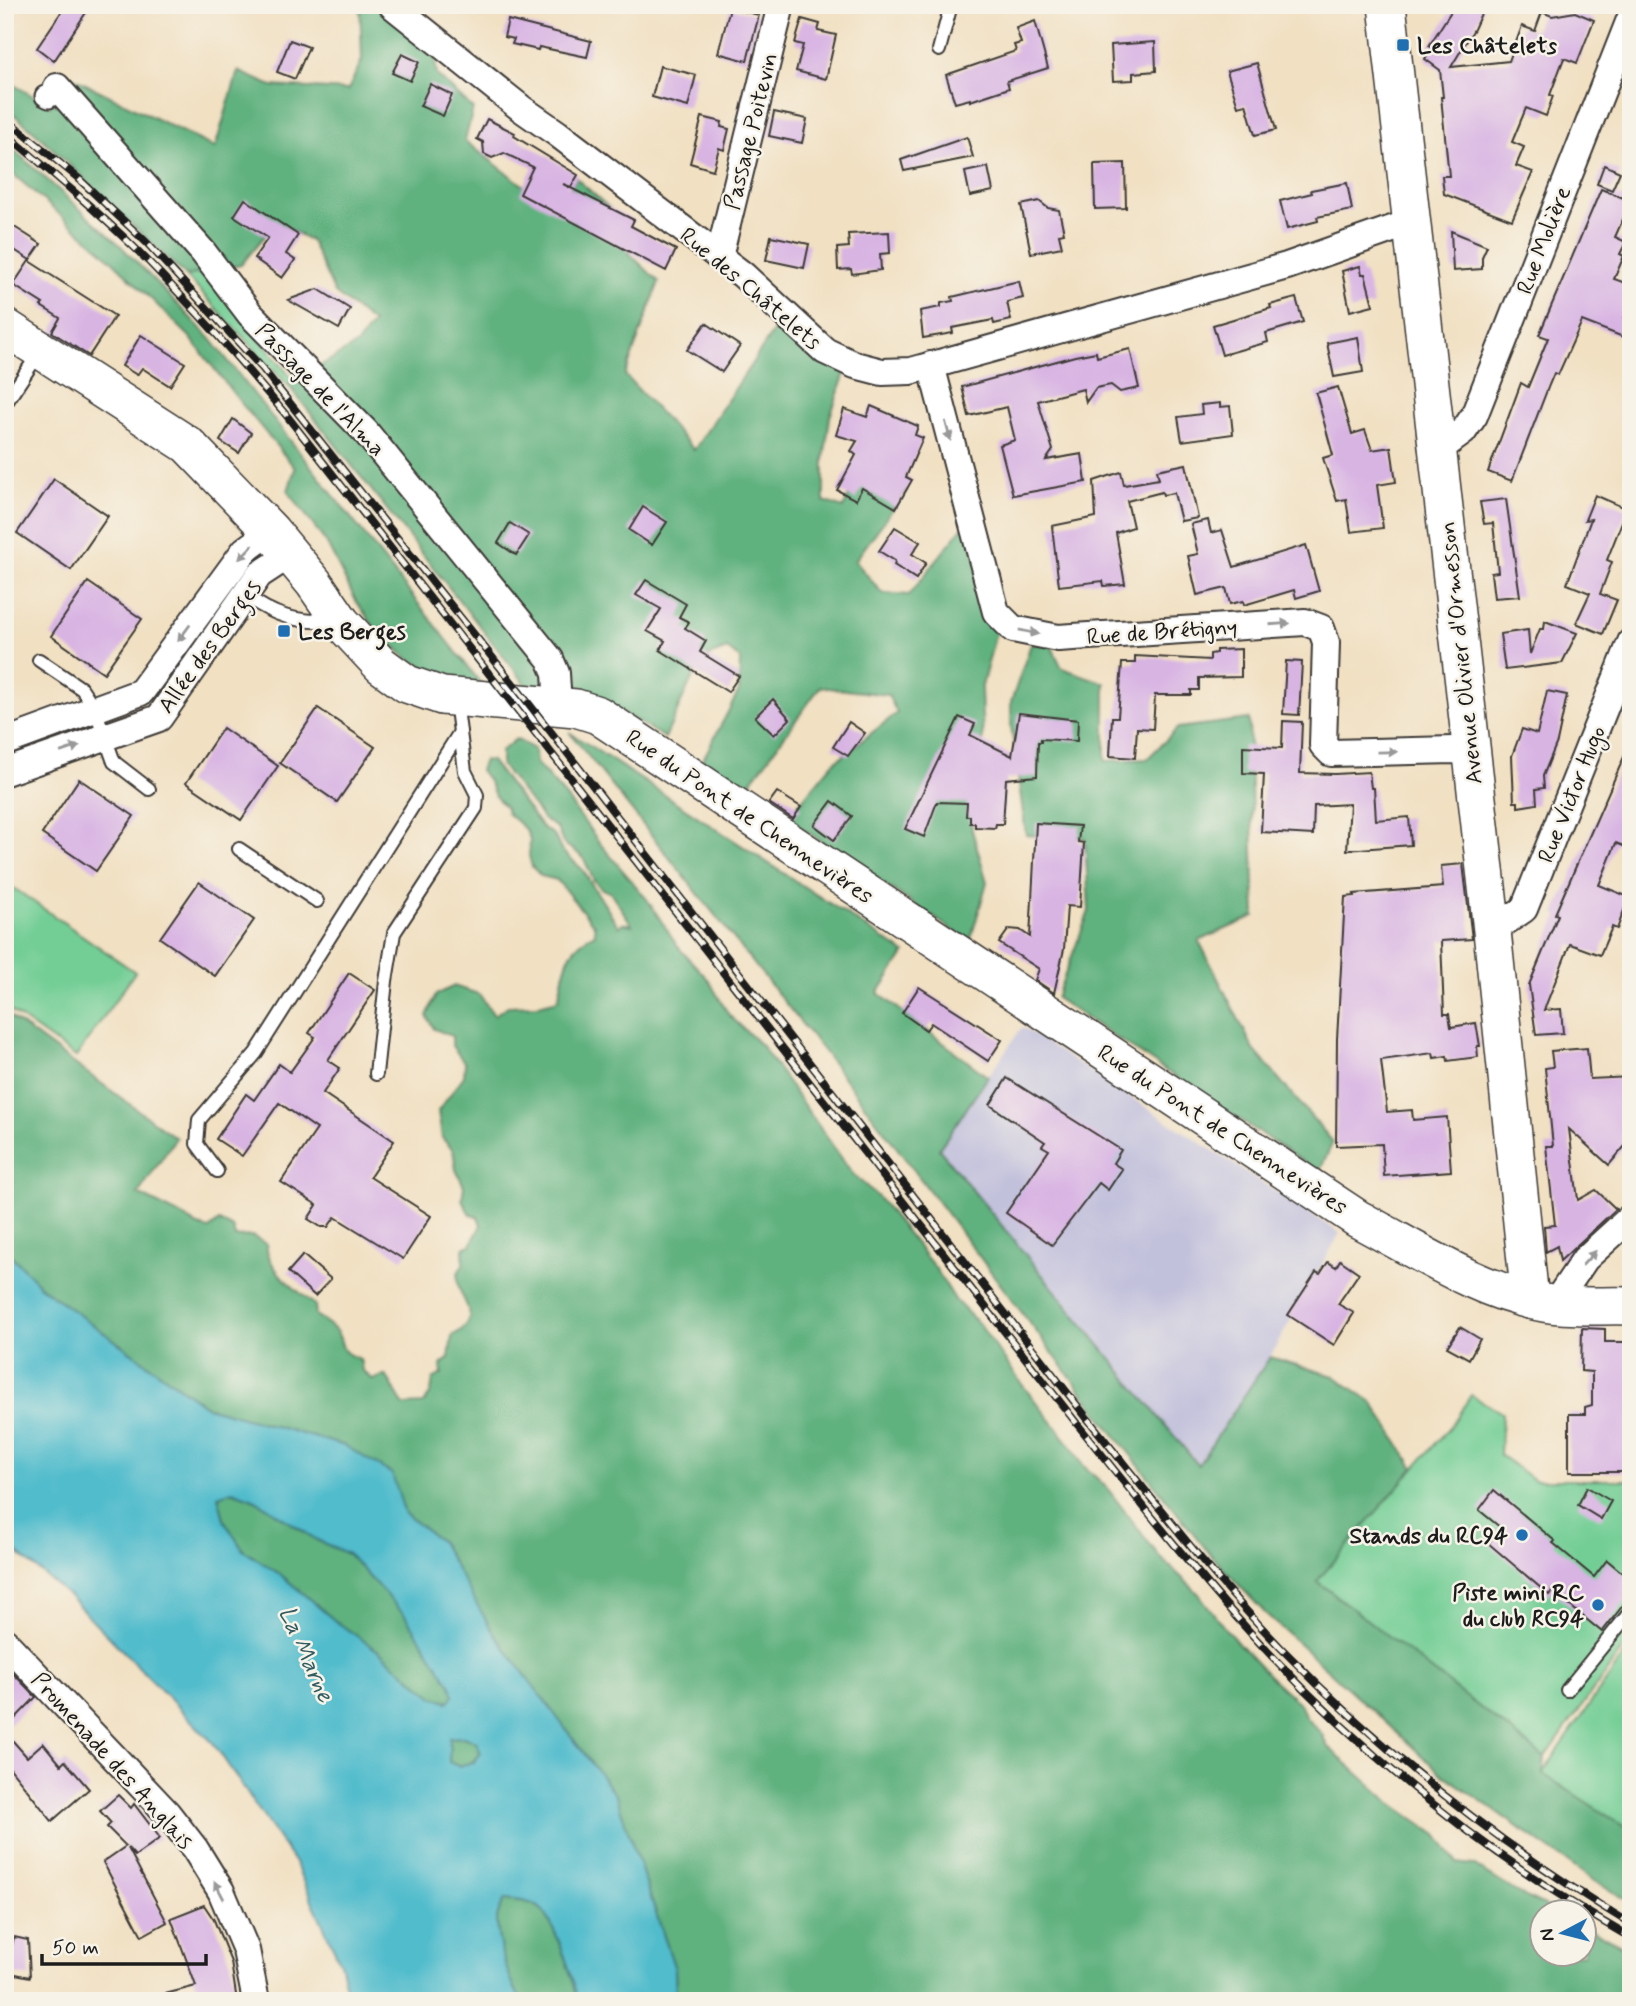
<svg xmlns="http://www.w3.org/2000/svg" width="1636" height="2006" font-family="Mynerve,sans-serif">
<rect width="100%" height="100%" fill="#f7f3e8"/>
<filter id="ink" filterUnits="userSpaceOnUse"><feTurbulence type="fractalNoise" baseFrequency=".0143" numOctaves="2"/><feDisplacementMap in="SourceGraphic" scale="14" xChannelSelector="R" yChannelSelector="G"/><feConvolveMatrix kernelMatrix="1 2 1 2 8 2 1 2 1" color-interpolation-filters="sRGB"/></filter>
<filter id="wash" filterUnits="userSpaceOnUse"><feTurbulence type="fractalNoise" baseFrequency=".00686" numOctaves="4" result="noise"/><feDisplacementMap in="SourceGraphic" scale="28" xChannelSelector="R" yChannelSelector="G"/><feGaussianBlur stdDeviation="1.57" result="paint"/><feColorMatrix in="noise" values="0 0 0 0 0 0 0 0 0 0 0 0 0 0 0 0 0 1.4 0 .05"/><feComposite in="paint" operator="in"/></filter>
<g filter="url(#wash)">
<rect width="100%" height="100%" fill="#f1e0c2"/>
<polygon fill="#c2c1dc" points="1022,1027 1340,1233 1270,1357 1199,1466 939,1149"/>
<g fill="#73ce95" stroke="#487558" stroke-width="2">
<polygon points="205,272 294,381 288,385 186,276"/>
<polygon points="5,882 135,972 76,1057 5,1007"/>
<polygon points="1471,1395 1502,1413 1500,1455 1534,1480 1631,1480 1631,1637 1545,1758 1316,1581 1451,1426"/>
<polygon points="1631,1645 1631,1831 1542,1774"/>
</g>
<g fill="#5eb17e" stroke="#3d664d" stroke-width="2">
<polygon points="360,5 382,5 434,52 437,75 473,109 465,141 557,211 576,178 617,215 628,229 629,253 659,282 625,375 694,450 779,323 845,373 830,417 824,460 824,501 843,508 868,458 906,491 855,561 882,593 909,595 965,524 998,625 981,690 983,740 969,795 972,830 987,882 970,942 787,818 832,764 897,713 888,695 820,687 743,793 701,763 739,691 740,659 727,649 701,659 665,738 567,680 548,687 528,687 288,385 357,344 373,323 335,293 311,241 276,222 241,265 186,276 36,133 5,107 5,80 51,106 68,75 215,148 238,71 272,86 348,90 362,60"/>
<polygon points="5,142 119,244 210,338 483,686 435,673 407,658 377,631 356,601 327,544 288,491 295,468 236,397 189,336 103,252 5,167"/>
<polygon points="1031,644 1051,645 1062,668 1105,683 1105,761 1147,759 1178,728 1249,719 1255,916 1199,941 1254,1050 1333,1142 1319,1172 1056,998 1089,911 1085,838 1026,835 1011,726 1011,702"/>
<polygon points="569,732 905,953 878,993 988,1077 939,1149 1198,1465 1270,1357 1334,1376 1373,1403 1414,1468 1317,1581 1545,1758 1543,1774 1631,1831 1631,1902 1597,1883 1440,1772 1265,1613 1210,1554 1110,1429 825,1053"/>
<path d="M516,739L534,749L536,763L566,797L602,846L647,899L679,948L708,979L729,1015L761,1045L853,1174L878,1197L936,1269L956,1301L979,1324L1024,1387L1069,1443L1083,1465L1107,1488L1159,1556L1198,1593L1227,1631L1269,1676L1301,1705L1306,1718L1322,1734L1327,1746L1391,1803L1437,1835L1457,1863L1473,1865L1520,1894L1554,1911L1542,1912V1954H1584V1926L1631,1950V2001H676L675,1969L616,1796L487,1625L441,1542L405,1514L391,1474L345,1446L207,1407L42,1288L5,1249V1013L176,1138L138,1194L183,1216L198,1226L209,1229L219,1221L233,1228L235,1237L252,1236L266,1244C268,1271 295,1288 315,1305L316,1315C322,1320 330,1324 335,1330C347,1343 334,1351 360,1359L362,1370L373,1380L385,1375C394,1384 395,1395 404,1405L424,1404L431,1392L433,1379L442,1374L441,1365L449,1358L452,1336C490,1316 454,1301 458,1274C458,1271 462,1268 463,1264C464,1259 463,1253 463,1248L471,1245L481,1225L478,1217L469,1213L462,1199L464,1186L456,1170L453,1150L442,1138L438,1111L464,1076L465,1063L452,1046V1036L434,1029L427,1016L436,995L454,986L479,994L494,1015L508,1006L538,1005L558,1000C565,971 564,947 595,934L594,925L557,880L541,876L532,867L529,856L530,839L526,830L507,813L506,808L495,796L489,782L480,770L484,760L491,761L542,827L554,835L561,850L582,869L619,927L622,923L632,925L611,893L602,889L594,881L583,857L563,843L557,828L544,820L501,765V751Z"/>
<polygon points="232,1491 256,1500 317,1540 348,1554 405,1615 451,1685 455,1696 449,1702 433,1697 381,1653 334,1620 281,1575 243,1550 224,1520 218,1495"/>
<path d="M464,1737L476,1742L481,1753C473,1764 462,1768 449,1763L450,1738Z"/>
<path d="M504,1899C515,1900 532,1901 541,1909C553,1920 575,1983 578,2001H521C509,1977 497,1948 497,1920C497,1913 502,1905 504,1899Z"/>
</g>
<path fill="#51bccc" stroke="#366c74" stroke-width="2" fill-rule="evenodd" d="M5,1249L42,1288L207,1407L345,1446L392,1474L405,1514L441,1542L493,1632L616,1796L675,1969L676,2001H578C575,1983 554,1920 541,1909C533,1901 515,1900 505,1899C502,1905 497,1913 497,1920C497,1948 509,1977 521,2001H349L340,1962L295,1863L213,1743L70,1597L5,1542ZM232,1491L256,1500L317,1540L348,1554L405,1615L451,1685L454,1696L448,1702L433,1697L381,1653L334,1620L281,1575L243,1550L224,1520L218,1496ZM464,1737L476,1742L481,1753L474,1762L458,1766L449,1762L450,1738Z"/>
<g id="blocks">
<g fill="#d8b4e3">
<polygon points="66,5 91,5 54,61 37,48"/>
<polygon points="1455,5 1485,5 1474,29 1451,67 1509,61 1522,26 1535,31 1542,12 1552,16 1575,12 1594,20 1577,63 1564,58 1550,95 1553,96 1546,116 1526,108 1512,142 1524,147 1516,166 1533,172 1512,220 1444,194 1442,176 1449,176 1441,97 1443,97 1440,70 1425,59 1432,47 1429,46"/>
<polygon points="730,8 759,15 747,61 718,53"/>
<polygon points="802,19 820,24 818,31 836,35 826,79 796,71 803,45 795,43"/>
<polygon points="508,20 591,41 587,57 539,47 538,50 512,44 514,39 504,37"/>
<polygon points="1035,21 1048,68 1007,81 1009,88 970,101 970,99 955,103 946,75 1016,51 1014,45 1021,43 1016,28"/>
<polygon points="290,40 309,47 295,79 277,72"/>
<polygon points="1155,42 1156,71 1133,73 1133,80 1113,81 1111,45"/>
<polygon points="402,54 419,62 410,81 392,73"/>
<polygon points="1257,63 1276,130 1255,135 1246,104 1238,106 1227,71"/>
<polygon points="660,66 696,75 688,107 652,97"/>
<polygon points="430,84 452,95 443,116 420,106"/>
<polygon points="774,112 807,119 802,143 769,136"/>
<polygon points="702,117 722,122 721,127 729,129 724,150 719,148 713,170 690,163"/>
<polygon points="487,119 515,133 514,136 578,175 571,187 563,184 634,220 631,226 676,250 666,271 520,194 533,167 504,153 492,158 484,154 483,142 477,139"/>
<polygon points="967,137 973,157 904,171 901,160"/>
<polygon points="1125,163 1126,208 1095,209 1094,164"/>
<polygon points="1604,165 1620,172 1612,190 1597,184"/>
<polygon points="988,167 993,191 970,196 965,172"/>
<polygon points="1347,183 1352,210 1317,217 1318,221 1287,229 1280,201 1312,193 1311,190"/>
<polygon points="1601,189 1631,201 1615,237 1626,242 1620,254 1624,256 1614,279 1631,285 1631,301 1624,319 1631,320 1631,340 1582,321 1558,375 1554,373 1549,385 1512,481 1488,472 1521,383 1528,387 1548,338 1539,335"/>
<polygon points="245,199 298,235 286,254 295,260 282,278 254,258 268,238 234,216"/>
<polygon points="1039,201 1048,208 1059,210 1064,233 1059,234 1062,247 1031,253 1021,205"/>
<polygon points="5,221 41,244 30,260 5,244"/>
<polygon points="1451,231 1487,246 1482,257 1482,269 1453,271"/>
<polygon points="889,232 890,253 880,254 881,270 852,274 851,269 838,270 837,248 849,247 848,234"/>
<polygon points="771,236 809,244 804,268 766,260"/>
<polygon points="29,261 115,316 89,356 52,332 60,318 41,306 43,304 13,285"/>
<polygon points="1360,266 1362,274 1365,274 1373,305 1350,311 1342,271"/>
<polygon points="1019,281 1023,298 1007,302 1011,320 994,324 993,320 952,328 953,333 923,338 920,311 941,307 941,303 953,301 952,297"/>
<polygon points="318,289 350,309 339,329 288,300"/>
<polygon points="1296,298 1303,322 1266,333 1268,342 1222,355 1213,325 1271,308 1270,305"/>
<polygon points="706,323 740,346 722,372 687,350"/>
<polygon points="141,335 185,363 170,386 142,368 137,375 122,366"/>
<polygon points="1358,337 1363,372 1334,377 1327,343"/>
<polygon points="1130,349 1139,388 1120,392 1111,385 1096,388 1086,402 1083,389 1038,401 1053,450 1046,460 1082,454 1086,482 1013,495 1000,445 1015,440 1007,407 969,416 962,387 1075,356 1096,352 1097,357"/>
<polygon points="1338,387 1352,434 1365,430 1372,450 1391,447 1396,482 1377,485 1383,528 1351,532 1346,499 1337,501 1323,458 1333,455 1316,393"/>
<polygon points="1220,403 1220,407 1230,406 1233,434 1182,441 1178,417 1202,414 1201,405"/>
<polygon points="871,406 918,426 915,435 923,438 906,477 912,480 896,508 862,488 856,500 837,490 856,455 851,451 857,441 836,435 844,409 867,417"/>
<polygon points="233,419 251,433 239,453 220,441"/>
<polygon points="1186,464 1198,518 1181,521 1174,493 1163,495 1162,492 1127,501 1133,527 1116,533 1125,584 1104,586 1103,581 1059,586 1052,526 1096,517 1094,481 1121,472 1124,485 1159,479 1157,470"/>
<polygon points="54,479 108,516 71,570 17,533"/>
<polygon points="1595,495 1627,509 1607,560 1612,562 1600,594 1617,600 1603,634 1576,623 1590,593 1567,584 1591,519 1585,520"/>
<polygon points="1506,499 1520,596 1494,598 1491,573 1498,572 1493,523 1484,524 1480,502"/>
<polygon points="643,507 667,522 652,545 629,530"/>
<polygon points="1208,520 1211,533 1222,530 1234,567 1306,545 1319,591 1296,598 1294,590 1244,605 1243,601 1230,604 1226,588 1197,595 1188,556 1198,554 1191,524"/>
<polygon points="510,523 529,535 516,555 498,543"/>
<polygon points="895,527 920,542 912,554 926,563 916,579 894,565 895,561 879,551"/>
<polygon points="646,580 686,604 679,617 689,622 685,628 706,641 700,652 739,676 728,692 660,650 665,641 647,631 661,609 636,595"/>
<polygon points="88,582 142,619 104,673 51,636"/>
<polygon points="1545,621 1577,633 1562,663 1505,670 1500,634 1528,630 1530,654 1540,629 1544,629"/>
<polygon points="1241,649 1241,677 1199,678 1199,690 1191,690 1191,695 1155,695 1153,729 1137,728 1135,758 1110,756 1112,717 1118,717 1122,663 1135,663 1135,656 1210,660 1210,654 1216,653 1216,650"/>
<polygon points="1286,661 1302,662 1299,715 1283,714"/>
<polygon points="1547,691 1567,695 1557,742 1543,776 1544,788 1536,789 1537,804 1518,807 1518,802 1514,802 1512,756 1522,729 1537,734"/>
<polygon points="773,699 790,719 774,735 755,717"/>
<polygon points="318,708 375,747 337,802 280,763"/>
<polygon points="1019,713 1078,720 1077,741 1041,739 1041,742 1038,742 1037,776 1006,779 1003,824 996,824 995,828 975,827 975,823 970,823 970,816 966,816 967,803 937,802 924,837 905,829 959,717 975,724 970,735 1012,756"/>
<polygon points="1283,721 1302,722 1300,773 1335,774 1369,772 1371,788 1374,788 1376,820 1409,817 1411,845 1347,850 1350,804 1314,806 1313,835 1261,832 1264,774 1243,773 1243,746 1282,748"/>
<polygon points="849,722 865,733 848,756 833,747"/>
<polygon points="223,728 278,766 241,820 186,783"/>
<polygon points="1631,741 1631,849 1616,843 1599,885 1629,897 1617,929 1612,927 1600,955 1570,944 1544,1010 1561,1009 1563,1033 1536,1035 1529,985 1558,915 1555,914"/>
<polygon points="79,779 134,816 96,871 42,834"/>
<polygon points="777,792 801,807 793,819 769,803"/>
<polygon points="832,801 852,816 834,840 814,825"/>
<polygon points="1036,823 1080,826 1078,842 1084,843 1080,907 1067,906 1064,949 1054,993 1035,980 1039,969 999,943 1009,929 1020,930 1030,937"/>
<polygon points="1463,864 1472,939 1441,941 1444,1014 1449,1014 1451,1027 1476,1023 1480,1046 1477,1046 1478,1057 1448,1061 1447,1056 1434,1058 1433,1053 1381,1060 1387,1112 1412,1110 1413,1120 1447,1117 1451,1171 1384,1176 1382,1144 1336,1146 1337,1039 1345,897 1355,896 1354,894 1443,887 1441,866"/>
<polygon points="199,882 254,920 215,976 160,938"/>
<polygon points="349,973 375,990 328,1060 340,1068 323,1093 394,1141 370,1177 431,1216 403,1259 335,1217 328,1227 321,1227 308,1219 317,1205 281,1182 317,1129 279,1103 242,1156 216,1139 246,1094 254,1100 279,1064 290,1072 315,1037 309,1033"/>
<polygon points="919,987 1002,1040 988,1061 931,1023 926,1030 902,1013"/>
<polygon points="1587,1048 1590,1079 1631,1077 1631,1139 1609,1165 1569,1129 1578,1200 1596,1190 1616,1209 1560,1261 1557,1246 1546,1252 1544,1226 1555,1225 1546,1146 1553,1146 1545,1068 1553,1067 1551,1051"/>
<polygon points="1007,1078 1121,1150 1113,1163 1122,1169 1108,1190 1099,1183 1052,1245 1006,1213 1049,1150 1042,1146 1045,1142 990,1105"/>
<polygon points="303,1255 331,1279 315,1296 288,1272"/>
<polygon points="1340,1260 1359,1273 1338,1304 1354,1313 1334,1345 1288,1315 1316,1272 1320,1274 1328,1262 1336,1267"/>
<polygon points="1460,1327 1480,1339 1469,1359 1447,1347"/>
<polygon points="1582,1328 1605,1329 1605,1342 1631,1342 1631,1472 1569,1472 1569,1414 1585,1414 1585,1407 1592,1405 1592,1372 1581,1371"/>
<polygon points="1587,1487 1611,1501 1601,1519 1578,1505"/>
<polygon points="1494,1490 1555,1541 1553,1543 1594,1577 1607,1560 1631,1580 1631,1595 1602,1632 1552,1591 1549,1595 1488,1543 1501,1528 1479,1510"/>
<polygon points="5,1665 36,1697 5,1729"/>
<polygon points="5,1732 27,1757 43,1743 61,1765 65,1761 89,1789 52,1821 5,1762"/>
<polygon points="118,1795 131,1808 134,1804 160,1838 135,1856 128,1848 167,1922 142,1936 103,1862 126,1846 107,1827 111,1823 100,1811"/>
<polygon points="204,1905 214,1920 231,1962 237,2001 162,2001 161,1995 196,1986 171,1918"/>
<polygon points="14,1937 28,1940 30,1977 6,1972"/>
</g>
</g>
</g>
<g filter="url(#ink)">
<use href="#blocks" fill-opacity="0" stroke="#3c3935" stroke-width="2"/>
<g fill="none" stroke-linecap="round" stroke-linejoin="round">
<defs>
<g id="service">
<polyline points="939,50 951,5"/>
<polyline points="5,404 39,353"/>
<path d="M244,594C274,617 297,622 334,622"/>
<polyline points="39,660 82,689 95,709 114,762 149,789"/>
<polyline points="239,849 317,901"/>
<polyline points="376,1074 386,981 394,933 476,808 477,795 465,771 456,701"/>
<polyline points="217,1171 197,1144 199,1120 256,1053 460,732"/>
<polyline points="1567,1690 1631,1611"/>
</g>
<polyline id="pedestrian" points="45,96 49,98"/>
<g id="minor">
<polyline points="392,5 522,109 558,134 743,275 825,351 855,365 882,372 911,371 1287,266 1412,222"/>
<polyline points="57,87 203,252 250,314 365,431 550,659 556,673 558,706"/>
<polyline points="719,257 781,5"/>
<polyline points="931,365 996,612 1013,629 1058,638 1305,622 1321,628 1326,642 1323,745 1331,753 1454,750 1471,752"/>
<polyline points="1437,451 1463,432 1474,416 1631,17"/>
<polyline points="5,742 141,692 245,550 271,531"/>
<polyline points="5,772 159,718 259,575 291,554"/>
<polyline points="1492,931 1524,909 1631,642"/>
<polyline points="1554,1305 1585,1259 1631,1217"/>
<polyline points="5,1642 167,1813 195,1849 221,1891 246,1950 256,2001"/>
</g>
<g id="secondary">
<polyline points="1387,5 1492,931 1530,1300"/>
<path d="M5,327L188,445L271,531L314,583L341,622L381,665L407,684L442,696L576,708L598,715L1358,1219C1417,1250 1478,1291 1544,1303C1572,1308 1603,1305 1631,1306"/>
</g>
</defs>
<use href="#service" stroke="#3c3935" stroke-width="16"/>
<use href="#pedestrian" stroke="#3c3935" stroke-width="23"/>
<use href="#minor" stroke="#3c3935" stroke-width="30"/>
<use href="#secondary" stroke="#3c3935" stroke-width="40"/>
<use href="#service" stroke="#fff" stroke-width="12"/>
<use href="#pedestrian" stroke="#fff" stroke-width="19"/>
<use href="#minor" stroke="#fff" stroke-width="26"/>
<use href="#secondary" stroke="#fff" stroke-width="37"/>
<defs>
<g id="rail">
<path d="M5,118L78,178L146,242L262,368L515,686L1087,1418C1150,1496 1212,1577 1282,1649C1386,1756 1503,1847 1631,1924"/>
<path d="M5,133C50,171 95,209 137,250C190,303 239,359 287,416L1078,1425C1140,1502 1201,1580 1269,1653C1374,1765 1498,1862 1631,1938"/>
</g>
</defs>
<use href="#rail" stroke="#1c1c1c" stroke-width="8"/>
<use href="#rail" stroke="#f7f3e8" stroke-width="5" stroke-dasharray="16" stroke-linecap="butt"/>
</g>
<defs><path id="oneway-solid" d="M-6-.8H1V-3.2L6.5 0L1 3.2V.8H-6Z" transform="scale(1.75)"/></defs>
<g fill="#999">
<use href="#oneway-solid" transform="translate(948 431) rotate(75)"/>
<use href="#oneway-solid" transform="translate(246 552) rotate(134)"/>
<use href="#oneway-solid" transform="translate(1280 624) rotate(-4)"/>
<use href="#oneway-solid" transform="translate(1029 632) rotate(11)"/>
<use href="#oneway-solid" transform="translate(184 633) rotate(126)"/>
<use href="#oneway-solid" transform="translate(70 749) rotate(-19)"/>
<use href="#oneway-solid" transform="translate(1387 752) rotate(-1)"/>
<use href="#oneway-solid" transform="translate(1589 1258) rotate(-47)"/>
<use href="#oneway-solid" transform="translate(219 1890) rotate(-118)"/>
</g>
</g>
<g fill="#1f6fb2" stroke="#f7f3e8" stroke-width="2.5">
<rect x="1396" y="38" width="14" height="14" rx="3.5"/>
<rect x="277" y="624" width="14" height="14" rx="3.5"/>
<circle cx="1522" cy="1535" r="7"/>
<circle cx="1598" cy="1605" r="7"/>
</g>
<g text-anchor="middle" stroke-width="5" stroke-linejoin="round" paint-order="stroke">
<g font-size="23" font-weight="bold" fill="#1c1c1c" stroke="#f7f3e8" text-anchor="start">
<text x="1417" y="53">Les Châtelets</text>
<text x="298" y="639">Les Berges</text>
<text x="1508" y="1543" text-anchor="end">Stands du RC94</text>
<text x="1584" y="1600" text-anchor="end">Piste mini RC<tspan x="1584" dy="26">du club RC94</tspan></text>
</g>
<g font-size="23" fill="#1c1c1c" stroke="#f7f3e8">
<text transform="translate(750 131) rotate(-76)" y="8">Passage Poitevin</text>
<text transform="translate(1543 240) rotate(-69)" y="8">Rue Molière</text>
<text transform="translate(751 288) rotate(40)" y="8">Rue des Châtelets</text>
<text transform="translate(321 389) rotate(46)" y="8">Passage de l'Alma</text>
<text transform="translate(1162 631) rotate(-4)" y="8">Rue de Brétigny</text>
<text transform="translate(209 646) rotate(-54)" y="8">Allée des Berges</text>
<text transform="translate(1460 653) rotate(-96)" y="8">Avenue Olivier d'Ormesson</text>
<text transform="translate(1571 794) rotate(-68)" y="8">Rue Victor Hugo</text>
<text transform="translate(750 816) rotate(34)" y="8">Rue du Pont de Chennevières</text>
<text transform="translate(1223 1129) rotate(33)" y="8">Rue du Pont de Chennevières</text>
<text transform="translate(113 1760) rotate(48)" y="8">Promenade des Anglais</text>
</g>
<g font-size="24" font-style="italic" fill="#315c62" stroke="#f7f3e8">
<text transform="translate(307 1654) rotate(66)" y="8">La Marne</text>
</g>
</g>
<rect width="1636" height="2006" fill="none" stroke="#f7f3e8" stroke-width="28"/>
<g transform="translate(1563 1933) rotate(263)"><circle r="33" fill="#f7f3e8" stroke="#9f9d96" stroke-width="2"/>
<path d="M0-5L12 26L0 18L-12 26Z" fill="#1f6fb2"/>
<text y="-10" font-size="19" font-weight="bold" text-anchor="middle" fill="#1c1c1c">N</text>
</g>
<path d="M42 1954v10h164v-10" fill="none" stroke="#1c1c1c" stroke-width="3.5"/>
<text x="52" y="1954" font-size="21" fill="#1c1c1c" stroke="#f7f3e8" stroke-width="5" paint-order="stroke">50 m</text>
</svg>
